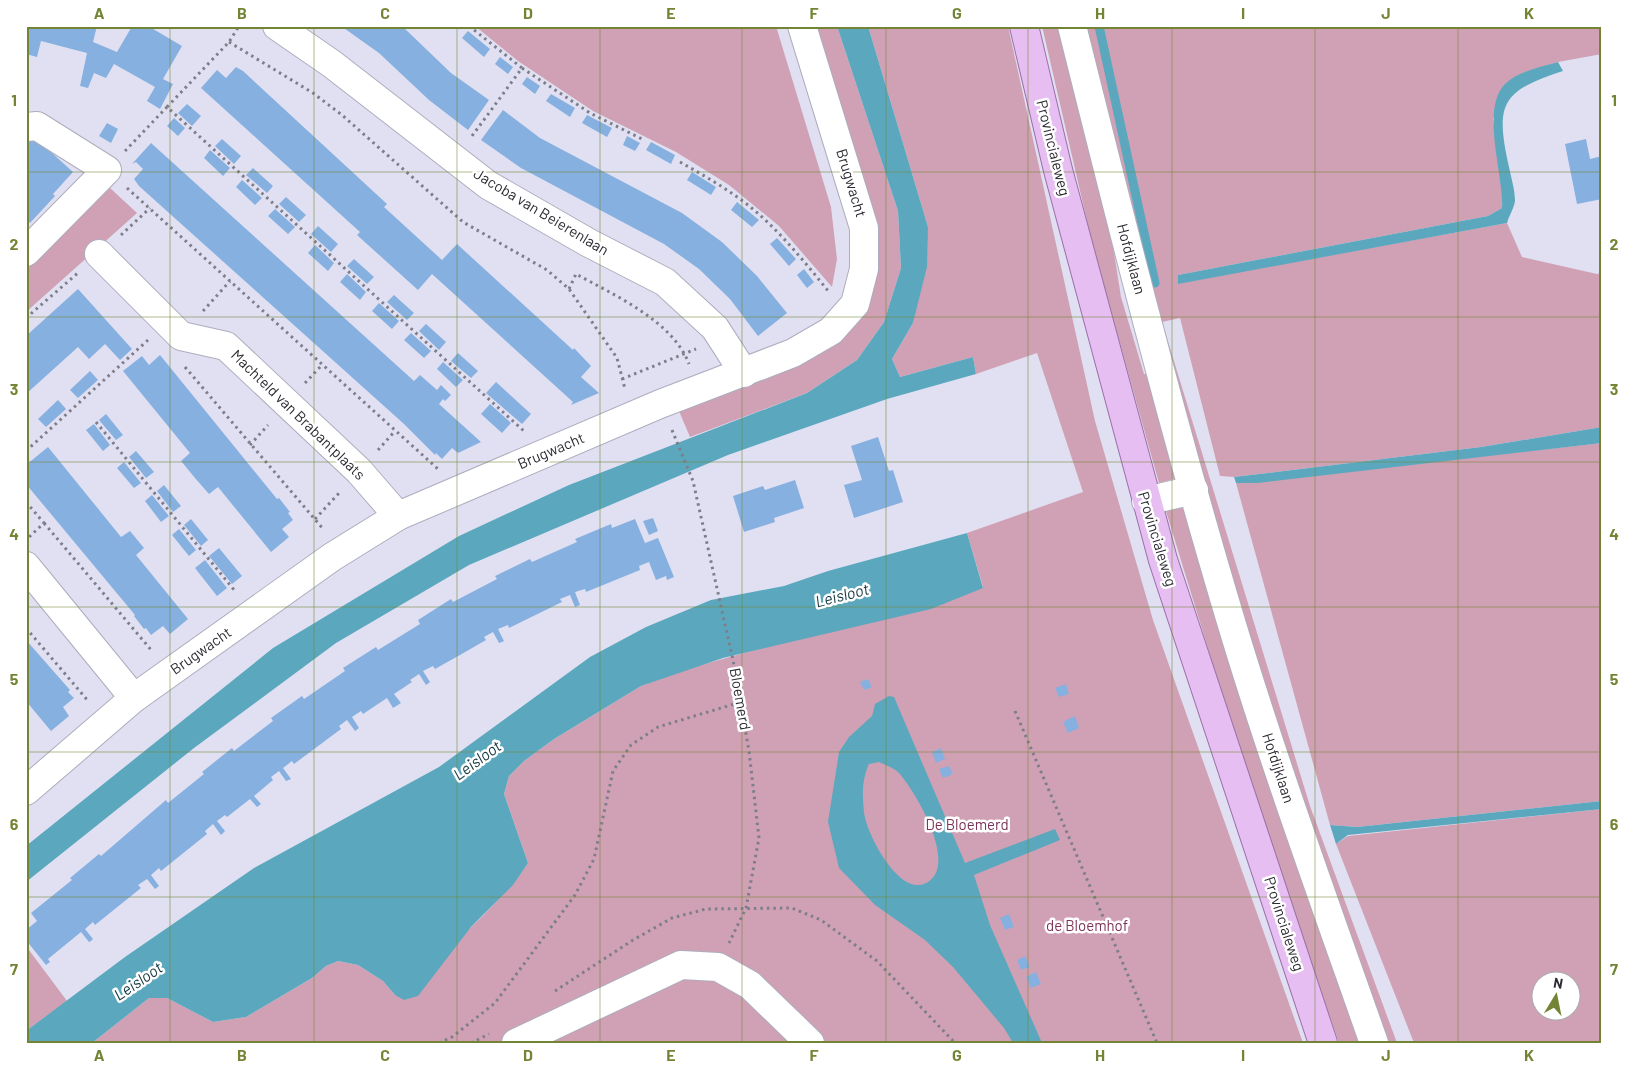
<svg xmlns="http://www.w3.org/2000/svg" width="1628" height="1069" font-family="Barlow,sans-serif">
<rect width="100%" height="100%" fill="#e0e0f2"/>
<g fill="#d0a1b4" fill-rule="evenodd">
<polygon points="475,26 776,26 831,207 837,259 832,287 779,226 729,185 676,152 593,111 518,61"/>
<polygon points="802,26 837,26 898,211 901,268 884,322 857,360 807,393 690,437 679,411 792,366 866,288"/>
<path d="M868,26H1008L1095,421L1153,620L1303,1043H92L149,998H167L213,1022L246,1017L312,978L326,966L338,961L358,965L383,981L395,995C441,954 492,914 528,863L504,794L509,776L524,761L554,739L641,686L683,670L983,587L967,533L1083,492L1037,353L976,374L973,357L900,377L892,359L913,323L928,227Z"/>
<polygon points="1042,26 1062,26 1112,240 1121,297 1144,374 1149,374 1178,478 1159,483 1093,247"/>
<polygon points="1082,26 1602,26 1602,54 1558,62 1523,73 1493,118 1502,188 1502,208 1488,216 1178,275 1178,283 1507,223 1522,257 1597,274 1602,273 1602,427 1481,447 1234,477 1220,476 1180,318 1162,322 1310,806 1397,1043 1384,1043 1269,708 1182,417"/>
<polygon points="110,188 137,213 26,312 26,270"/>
<polygon points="1602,443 1602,801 1357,827 1330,825 1236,483"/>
<polygon points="1186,501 1363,1043 1339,1043 1261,822 1165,508"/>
<path d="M1602,809V1043H1414L1336,844L1348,836ZM1540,982H1570V1012H1540Z"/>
<polygon points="26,946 67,1001 26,1031"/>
</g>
<g fill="#5ba8be" fill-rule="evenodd">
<polygon points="837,26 868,26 928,227 927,267 913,323 892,359 900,377 973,357 976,374 887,399 728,455 469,565 336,643 194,748 26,882 26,846 273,648 459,536 569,485 807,393 857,360 884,322 901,268 898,211"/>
<path d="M1558,62L1563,71C1501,91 1495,104 1509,167C1511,177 1515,190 1515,201C1514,208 1509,216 1507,223L1178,284V275L1488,216L1502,208C1504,176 1480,109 1505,84C1518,71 1541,67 1558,62Z"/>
<polygon points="1602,427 1602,443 1258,483 1236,483 1234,477 1481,447"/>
<polygon points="967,533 983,588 931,609 723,658 641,686 554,739 524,761 509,776 504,794 528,863 513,885 471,927 418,996 404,1000 395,995 383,981 358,965 338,961 326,966 312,978 246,1017 213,1022 167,998 149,998 92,1043 26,1043 26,1031 125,957 254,868 439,767 590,657 646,627 711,600 784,586 828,571"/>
<path d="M889,696L894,697L965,863L1055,829L1060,840L974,875L990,925L1042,1043H1013L1004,1028L953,967L925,940L875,905L839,868L828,822L839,752L849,737L872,716L875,704ZM879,762C885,765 894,768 899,773C915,791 958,863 928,882C900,900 866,833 864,812C862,795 862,779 869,764Z"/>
<polygon points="1602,801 1602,809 1348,835 1336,844 1330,825 1357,827"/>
</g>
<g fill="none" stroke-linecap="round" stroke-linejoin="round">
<polyline stroke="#5ba8be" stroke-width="9" points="1099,26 1155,283"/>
</g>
<g fill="#86b0e0">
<polygon points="26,26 41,29 41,26 97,26 93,42 117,52 131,28 130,26 148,26 182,46 163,79 173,84 160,109 147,101 155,87 114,64 106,78 94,73 88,88 80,86 87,53 41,41 37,57 26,54"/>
<polygon points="341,26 402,26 451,73 489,100 468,130 429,100 379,53"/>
<polygon points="468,31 490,49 484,57 462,38"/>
<polygon points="500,57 513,67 508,74 495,64"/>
<polygon points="236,67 243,71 387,204 384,207 442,260 457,244 573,350 574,348 591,366 581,377 599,393 571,405 573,402 432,274 418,290 357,235 360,232 201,88 217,70 226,78"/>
<polygon points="527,77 540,86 535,94 522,84"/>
<polygon points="551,94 575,108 570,117 546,101"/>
<polygon points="187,104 201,116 192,126 178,113"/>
<polygon points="503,110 540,138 682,213 722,242 757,276 787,313 758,336 730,299 699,269 664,244 521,168 481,140"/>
<polygon points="587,115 612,128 607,137 582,123"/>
<polygon points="174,118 185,128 178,136 167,126"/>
<polygon points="107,123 118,129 111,143 99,136"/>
<polygon points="32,135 73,172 53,194 55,196 30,223 28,221 26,224 28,158 26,142"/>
<polygon points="627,136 640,143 635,151 623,145"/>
<polygon points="222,139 241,156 234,164 215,146"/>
<polygon points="1586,139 1590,159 1602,156 1602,199 1577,204 1565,144"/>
<polygon points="651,142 675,155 671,164 646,150"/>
<polygon points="151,143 414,381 420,375 437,390 441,385 451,395 445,401 443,399 439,404 481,442 458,453 452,448 442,459 436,453 435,455 404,424 139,186 134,179 143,169 136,162 132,164"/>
<polygon points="210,150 230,168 223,176 204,158"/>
<polygon points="253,168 273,186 267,193 246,175"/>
<polygon points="692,172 716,187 711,195 687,180"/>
<polygon points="242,180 262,198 255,205 236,187"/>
<polygon points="286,197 306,215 299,222 279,204"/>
<polygon points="737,202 759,220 752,227 731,210"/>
<polygon points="275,209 295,227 288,234 268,216"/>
<polygon points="318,226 338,244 331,252 311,234"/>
<polygon points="777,238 796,259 789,266 770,244"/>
<polygon points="315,245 334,263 328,271 308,253"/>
<polygon points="354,259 374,277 367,284 347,266"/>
<polygon points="804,269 814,282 807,288 797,275"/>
<polygon points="347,274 366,292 360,300 340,282"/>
<polygon points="78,289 132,349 120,360 105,344 89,359 78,347 26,394 26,336"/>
<polygon points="394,295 414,313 407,320 387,302"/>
<polygon points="379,303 399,321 392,329 372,311"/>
<polygon points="426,324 446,342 439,350 419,331"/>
<polygon points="411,333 431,351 424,358 404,340"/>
<polygon points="458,353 478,371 471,378 451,361"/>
<polygon points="160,355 277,499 279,498 290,512 288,513 293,520 282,529 289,537 271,552 218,487 209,494 195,478 181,461 190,453 123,371 142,356 149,365"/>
<polygon points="443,362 463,380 456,387 437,369"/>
<polygon points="90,371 98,380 78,398 70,390"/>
<polygon points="496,382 531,414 522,424 486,393"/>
<polygon points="58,400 66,409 46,427 38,419"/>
<polygon points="490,404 511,423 502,433 481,414"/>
<polygon points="106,414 123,435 116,440 99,420"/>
<polygon points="94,424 110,445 103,451 86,430"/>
<polygon points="878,437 889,471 893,470 903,502 854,518 844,485 862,480 851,446"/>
<polygon points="48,447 121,537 130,531 144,548 136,555 188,619 170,634 163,626 151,635 146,628 144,629 134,616 135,615 26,484 26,465"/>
<polygon points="136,451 154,472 146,478 129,457"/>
<polygon points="124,462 141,483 134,488 117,468"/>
<polygon points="795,480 804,508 774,518 775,522 744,532 733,496 763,486 765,490"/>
<polygon points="164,485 181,506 173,512 157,491"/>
<polygon points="152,495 169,516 161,522 145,501"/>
<polygon points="653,518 658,531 649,535 643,521"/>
<polygon points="191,519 208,540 201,546 184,525"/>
<polygon points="635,519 645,543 658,538 674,577 667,580 666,576 656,580 649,562 639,566 640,570 586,592 585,589 575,592 580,605 575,607 570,595 560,599 562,602 509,628 508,625 498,629 504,641 502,642 499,643 493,632 484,637 486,640 460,655 435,669 433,666 423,671 430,682 426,685 419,674 410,680 412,682 394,694 401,703 393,708 387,698 363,714 361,711 352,717 359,728 355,731 347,720 339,726 341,729 294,764 292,761 283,768 291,779 286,781 279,771 271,777 273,780 254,796 261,804 257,807 250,799 227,817 225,815 217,821 225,831 221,835 213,824 205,831 207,834 161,871 159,868 151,875 159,886 155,889 147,879 138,885 141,888 95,925 93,922 85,929 93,939 91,941 89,942 81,932 48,959 50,962 46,965 26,940 26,930 37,921 31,913 72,880 70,878 99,854 101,856 166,800 168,803 204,774 202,772 232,748 234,751 273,721 271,718 302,696 304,699 345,671 343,668 376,647 378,650 420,624 418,620 451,599 453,602 497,579 495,576 530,559 532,562 577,542 575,539 611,524 612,528"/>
<polygon points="179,529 196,550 189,556 172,535"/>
<polygon points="219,548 242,576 232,584 209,556"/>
<polygon points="205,560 227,588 217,596 195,568"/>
<polygon points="26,640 70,690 68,692 74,698 63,707 69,716 51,731 26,701"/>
<polygon points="868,679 872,687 864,690 860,682"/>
<polygon points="1066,684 1069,694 1059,697 1055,688"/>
<polygon points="1075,716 1079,728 1068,733 1063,722"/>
<polygon points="941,748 945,759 936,763 932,752"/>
<polygon points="949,766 953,774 943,778 939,769"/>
<polygon points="1009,914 1014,927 1005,930 1000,918"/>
<polygon points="1025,956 1030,967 1021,970 1017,960"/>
<polygon points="1036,972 1041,984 1031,988 1026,977"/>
</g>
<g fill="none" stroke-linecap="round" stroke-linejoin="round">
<defs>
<g id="minor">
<polyline points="277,26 332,64 488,185 589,243 665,282 715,328 744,373"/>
<path d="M1072,26C1120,218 1168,409 1224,598C1268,748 1322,895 1374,1043"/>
<polyline points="26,127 37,126 107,170 26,252"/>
<polyline points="99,254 181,336 226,346 359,471 398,516"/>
<polyline points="1146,501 1194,490"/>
<polyline points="26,566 134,698"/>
<polyline points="26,791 134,698 332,557 398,516 660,404 793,353 831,331 855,304 864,269 864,228 802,26"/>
<polyline points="516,1043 681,965 718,967 750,985 810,1043"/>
</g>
<polyline id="major" points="1024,26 1058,170 1163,560 1323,1043"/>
</defs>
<use href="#minor" stroke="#adadbe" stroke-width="30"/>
<use href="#major" stroke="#9a6fa9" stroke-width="30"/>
<g stroke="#7e7e8a" stroke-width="3" stroke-dasharray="2.5 4" stroke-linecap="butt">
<polyline points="469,26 522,68 472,136"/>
<polyline points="229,42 313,93 342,115 463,222 547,270 569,289 617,358 625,389"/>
<polyline points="522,68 590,113 644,140"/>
<polyline points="167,107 229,42 239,26"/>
<polyline points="125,151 167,107 525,432"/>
<path d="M680,162C703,175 726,188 748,205C778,229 804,261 829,292"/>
<polyline points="127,188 438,469"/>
<polyline points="121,235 150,208"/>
<path d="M569,289L576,274C614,295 673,321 689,364"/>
<polyline points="203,311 230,281"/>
<polyline points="26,318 79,272"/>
<polyline points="185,367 324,530"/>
<polyline points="622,379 696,349"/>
<polyline points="305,383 322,365"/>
<polyline points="96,422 235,591"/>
<polyline points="672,430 693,481 733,660 749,751 759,838 746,908 729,943"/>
<polyline points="250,445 268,425"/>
<polyline points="378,450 395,431"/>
<polyline points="26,451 148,340"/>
<polyline points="26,502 44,523 27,539"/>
<polyline points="315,519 340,492"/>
<polyline points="44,523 152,651"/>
<polyline points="26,628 89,702"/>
<polyline points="1015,711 1157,1043"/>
<polyline points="555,991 633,940 672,918 706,909 792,908 821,920 877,961 955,1043"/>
<polyline points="439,1043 452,1037 495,1003 575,895 594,859 613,771 631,745 658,727 741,702"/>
<polyline points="471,1043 489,1034"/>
</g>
<use href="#minor" stroke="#fff" stroke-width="28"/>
<use href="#major" stroke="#e6bef2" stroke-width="28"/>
</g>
<path fill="none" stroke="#738535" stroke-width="1" stroke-opacity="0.55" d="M170,26V1043M314,26V1043M457,26V1043M600,26V1043M742,26V1043M886,26V1043M1028,26V1043M1172,26V1043M1315,26V1043M1458,26V1043M26,172H1602M26,317H1602M26,462H1602M26,607H1602M26,752H1602M26,897H1602"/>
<g text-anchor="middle" stroke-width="5" stroke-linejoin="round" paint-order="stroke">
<g font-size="15" fill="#2b2b32" stroke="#fff">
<text transform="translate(1053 148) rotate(76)" y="5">Provincialeweg</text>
<text transform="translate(851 183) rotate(73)" y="5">Brugwacht</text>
<text transform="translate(541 212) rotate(31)" y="5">Jacoba van Beierenlaan</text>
<text transform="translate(1131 259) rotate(75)" y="5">Hofdijklaan</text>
<text transform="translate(298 415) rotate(44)" y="5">Machteld van Brabantplaats</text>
<text transform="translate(551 451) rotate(-23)" y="5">Brugwacht</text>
<text transform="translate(1157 539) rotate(73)" y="5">Provincialeweg</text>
<text transform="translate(201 651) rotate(-35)" y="5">Brugwacht</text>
<text transform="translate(740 699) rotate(80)" y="5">Bloemerd</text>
<text transform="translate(1278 768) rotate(72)" y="5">Hofdijklaan</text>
<text transform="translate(1284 924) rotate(72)" y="5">Provincialeweg</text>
</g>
<g font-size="15" fill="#7d3257" stroke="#fff">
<text x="967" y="830">De Bloemerd</text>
<text x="1087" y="931">de Bloemhof</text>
</g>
<g font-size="16" font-style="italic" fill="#123741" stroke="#fff">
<text transform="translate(842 595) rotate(-14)" y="6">Leisloot</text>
<text transform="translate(477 760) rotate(-36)" y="6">Leisloot</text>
<text transform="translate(138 981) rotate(-34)" y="6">Leisloot</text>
</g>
</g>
<rect width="1628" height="1069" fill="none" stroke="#ffffff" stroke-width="55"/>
<g transform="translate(1556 996) rotate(10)"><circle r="24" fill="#ffffff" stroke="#aaaaad"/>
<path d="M0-4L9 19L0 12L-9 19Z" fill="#738535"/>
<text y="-8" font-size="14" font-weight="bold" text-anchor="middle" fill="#2b2b32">N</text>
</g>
<rect x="28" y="28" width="1572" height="1014" fill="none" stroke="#738535" stroke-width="2"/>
<g font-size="16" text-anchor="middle" font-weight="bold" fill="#738535">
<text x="99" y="19">A</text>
<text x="242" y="19">B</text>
<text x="385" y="19">C</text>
<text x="528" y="19">D</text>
<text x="671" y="19">E</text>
<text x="814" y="19">F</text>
<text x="957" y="19">G</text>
<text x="1100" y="19">H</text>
<text x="1243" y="19">I</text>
<text x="1386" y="19">J</text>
<text x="1529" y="19">K</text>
<text x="14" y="106">1</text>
<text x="1614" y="106">1</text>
<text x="14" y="250">2</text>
<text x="1614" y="250">2</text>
<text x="14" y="395">3</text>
<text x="1614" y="395">3</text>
<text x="14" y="540">4</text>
<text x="1614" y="540">4</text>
<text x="14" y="685">5</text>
<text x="1614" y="685">5</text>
<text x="14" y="830">6</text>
<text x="1614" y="830">6</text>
<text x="14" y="975">7</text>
<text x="1614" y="975">7</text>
<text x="99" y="1061">A</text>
<text x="242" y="1061">B</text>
<text x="385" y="1061">C</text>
<text x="528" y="1061">D</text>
<text x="671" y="1061">E</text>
<text x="814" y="1061">F</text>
<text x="957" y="1061">G</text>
<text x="1100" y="1061">H</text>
<text x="1243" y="1061">I</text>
<text x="1386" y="1061">J</text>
<text x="1529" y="1061">K</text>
</g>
</svg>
